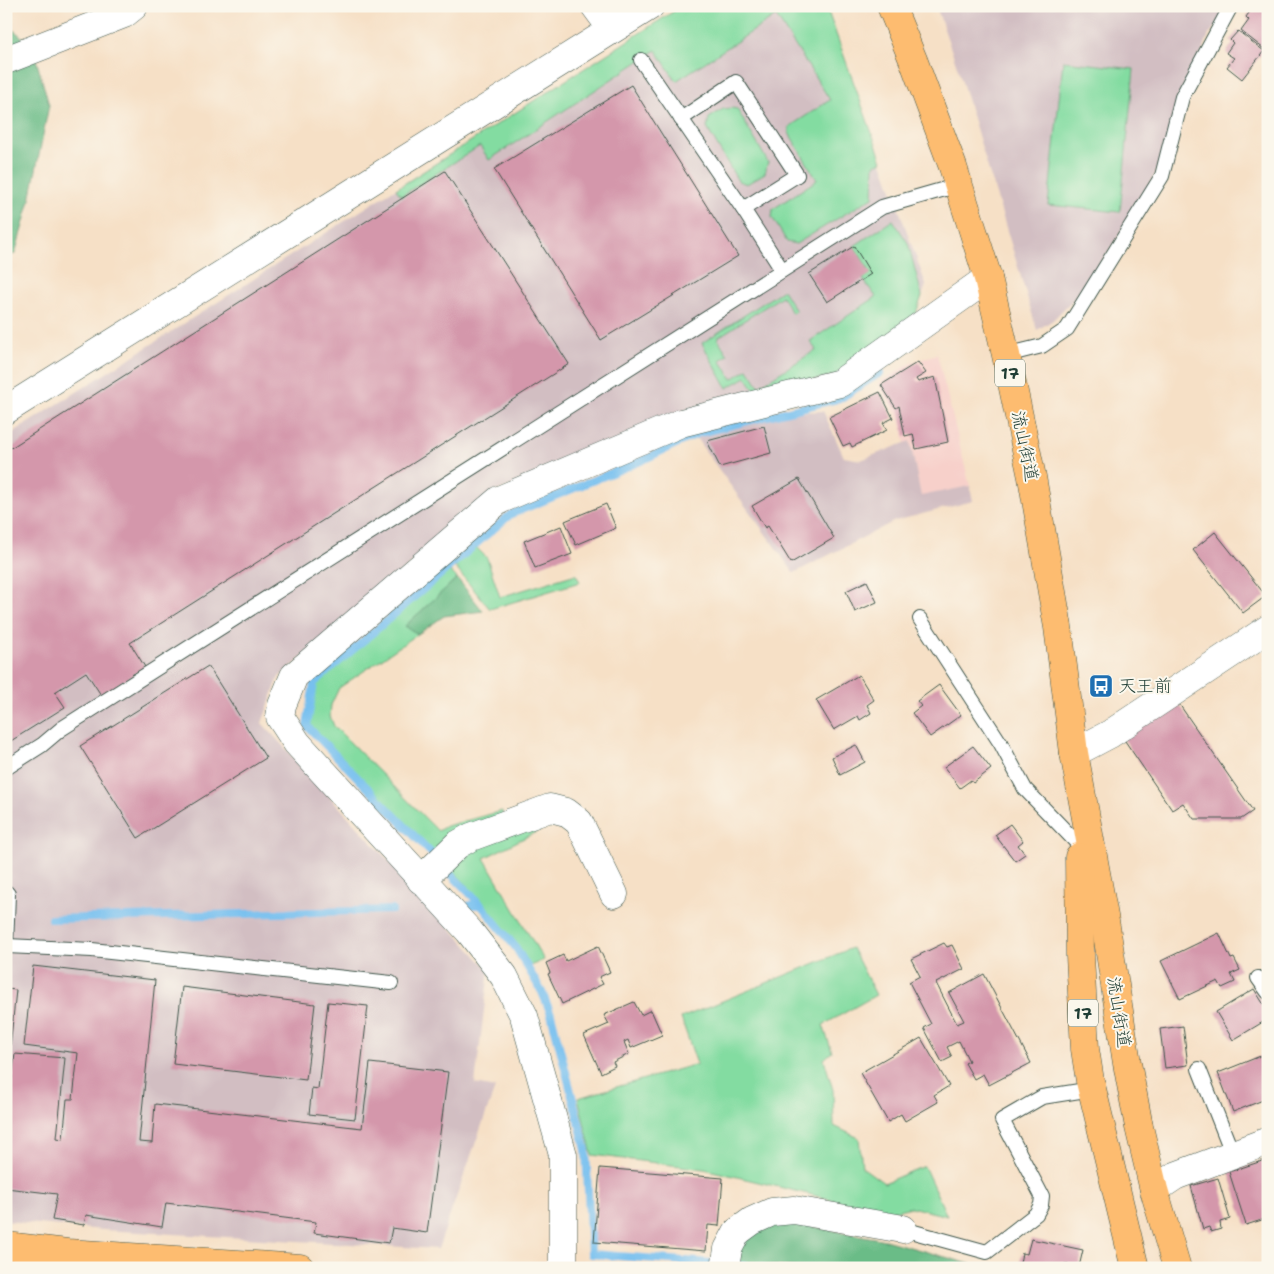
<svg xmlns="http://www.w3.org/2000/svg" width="1274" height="1274" font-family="'Shantell Sans','Klee One',sans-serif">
<rect width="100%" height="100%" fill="#fbf7ec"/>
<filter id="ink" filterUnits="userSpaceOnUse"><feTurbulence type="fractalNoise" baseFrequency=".02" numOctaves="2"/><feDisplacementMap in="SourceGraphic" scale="10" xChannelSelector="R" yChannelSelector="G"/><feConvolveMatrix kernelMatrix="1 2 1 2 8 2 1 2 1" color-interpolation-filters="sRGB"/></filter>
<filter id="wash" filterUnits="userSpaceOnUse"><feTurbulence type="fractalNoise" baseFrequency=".0096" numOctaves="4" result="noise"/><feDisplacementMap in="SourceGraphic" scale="20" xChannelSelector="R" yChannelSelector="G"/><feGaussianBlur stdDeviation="1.12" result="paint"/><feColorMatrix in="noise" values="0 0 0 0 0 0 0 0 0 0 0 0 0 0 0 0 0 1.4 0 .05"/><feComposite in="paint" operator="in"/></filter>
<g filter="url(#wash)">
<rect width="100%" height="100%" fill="#f6e0c6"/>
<polygon fill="#f7d0ca" points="937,354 970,486 921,497 910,441 905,443 900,420 878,383 913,362"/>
<g fill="#d2bec2">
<polygon points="682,6 826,6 926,285 916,313 836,375 496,491 279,677 262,723 489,970 475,1084 495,1088 438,1249 103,1230 6,1221 6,437"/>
<polygon points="936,6 1233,6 1209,34 1158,168 1142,199 1088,284 1053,320 1037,330 959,72"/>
<polygon points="823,411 844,457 861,460 910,441 921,496 970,486 973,501 895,521 794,573 696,438 799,412"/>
</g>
<g fill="#83dca1" stroke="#518c6a">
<polygon points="682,6 826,6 882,161 874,165 873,197 796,244 787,242 772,217 773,209 817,180 789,133 789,127 830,100 776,16 676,81 656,50 489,160 480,146 401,196 396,189"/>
<polygon points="1063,61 1134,69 1120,212 1048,205"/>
<polygon points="732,108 737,109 768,162 765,173 747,184 738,181 707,128 709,118 723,109"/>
<polygon points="893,220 908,243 922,296 916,313 836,375 757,393 746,377 727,388 702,343 783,290 796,311 792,313 782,296 717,338 728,355 720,360 732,379 748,369 759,386 816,350 810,341 876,297 863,279 871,273 854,246"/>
<polygon points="476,547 487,558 500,597 576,574 580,582 490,609 454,566"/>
<polygon points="449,570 457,578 405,626 418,634 339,688 331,705 330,716 334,726 438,831 446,826 502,811 503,817 436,854 309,726 315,684"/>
<polygon points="537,825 540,830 484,858 544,960 530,966 482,902 447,864 467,846"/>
<polygon points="852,948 876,995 823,1025 832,1052 824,1059 833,1090 834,1126 859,1138 862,1167 884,1183 924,1166 947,1216 911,1207 887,1213 704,1169 592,1155 578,1098 697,1064 681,1018"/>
</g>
<g fill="#6abc87" stroke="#447c5e">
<polygon points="6,24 32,45 49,105 30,200 15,254 6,257"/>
<polygon points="457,578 483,611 444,616 418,634 405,626"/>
<polygon points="772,1219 885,1240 977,1266 977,1268 805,1268 735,1263 737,1245"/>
</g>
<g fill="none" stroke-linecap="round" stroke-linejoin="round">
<g stroke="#77c0ef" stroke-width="8">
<polyline points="434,856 307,726 314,683 511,514 643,460 699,433 841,398 880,373"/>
<polyline points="444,867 481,905"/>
<polyline points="470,905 481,905 516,948 542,992 551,1014 586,1150 591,1254 710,1263"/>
<polyline points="51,919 392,910"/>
<polyline points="734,1265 762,1268"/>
</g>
</g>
<g id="blocks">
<g fill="#d497ab">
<polygon points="1254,6 1258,6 1268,14 1268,44 1264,49 1241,31 1249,20 1246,17"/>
<polygon points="1238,31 1264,51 1242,79 1227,67 1234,58 1226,53 1233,43 1230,40"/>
<polygon points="631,85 738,256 601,340 494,169"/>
<polygon points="445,171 569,364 130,643 145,667 101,695 86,672 55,692 65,707 6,744 6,451"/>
<polygon points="854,246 871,274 827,302 809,274"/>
<polygon points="918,362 926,373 916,379 918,382 935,377 948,442 916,449 913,434 905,436 899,406 896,408 881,385"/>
<polygon points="880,392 893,418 883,423 887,430 852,447 850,443 843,446 829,417"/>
<polygon points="764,426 771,453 720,467 707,441"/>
<polygon points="799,479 834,538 791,563 768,526 765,528 752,506"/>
<polygon points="606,504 616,528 576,545 565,521"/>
<polygon points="561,526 572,554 535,568 524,541"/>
<polygon points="1215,532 1266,596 1243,613 1193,550"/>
<polygon points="867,581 877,602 855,612 846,591"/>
<polygon points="208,666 266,758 138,838 80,746"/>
<polygon points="859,675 874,700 867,705 871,713 860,720 858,716 834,730 816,700"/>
<polygon points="939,685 961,715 930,737 912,713 921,706 917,701"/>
<polygon points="1177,701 1253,811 1241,819 1194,819 1183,803 1172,810 1123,738"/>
<polygon points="856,745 865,762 840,775 832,757"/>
<polygon points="973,746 991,769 973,783 971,780 960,788 944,767"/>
<polygon points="1010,824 1023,841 1018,845 1025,854 1015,861 995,835"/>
<polygon points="1219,933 1231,959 1234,958 1240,970 1231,974 1235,982 1222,988 1218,981 1180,999 1161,961"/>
<polygon points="944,943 947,947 952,945 964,969 936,983 957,1024 964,1021 949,993 984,974 1031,1063 989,1085 983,1074 974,1079 965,1063 969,1061 959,1041 947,1047 952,1057 942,1062 924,1028 931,1024 909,982 920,976 911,959"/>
<polygon points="598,946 610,972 599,977 603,984 562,1004 548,974 550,973 546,963 563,955 566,961"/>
<polygon points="33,966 155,980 139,1142 152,1143 155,1104 362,1128 370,1063 448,1072 427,1233 392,1228 389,1243 314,1233 316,1222 166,1203 162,1227 86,1215 84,1225 52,1220 57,1194 6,1188 6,1121 15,1054 65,1058 57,1138 63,1139 67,1099 73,1099 78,1053 24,1046"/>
<polygon points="182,987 315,1004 306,1080 173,1064"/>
<polygon points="6,989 16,990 8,1067 6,1067"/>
<polygon points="1254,989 1268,1011 1268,1019 1233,1040 1216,1012"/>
<polygon points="328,1002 368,1006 355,1119 309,1114 312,1088 318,1089"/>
<polygon points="634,1002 641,1015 651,1010 662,1035 631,1048 628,1040 624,1042 629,1054 613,1062 615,1066 601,1073 584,1035 609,1024 604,1015"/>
<polygon points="1183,1026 1188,1065 1165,1068 1160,1029"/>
<polygon points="921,1038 949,1086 934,1095 938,1102 905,1121 901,1114 888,1122 860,1073"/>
<polygon points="1268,1053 1268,1098 1233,1112 1218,1073"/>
<polygon points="1268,1159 1268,1218 1246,1225 1229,1172"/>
<polygon points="600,1168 723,1178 719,1226 708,1225 706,1251 594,1242"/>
<polygon points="1218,1178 1230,1219 1220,1222 1221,1229 1211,1232 1209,1227 1203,1229 1191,1186"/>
<polygon points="1031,1239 1083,1250 1079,1267 1065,1264 1064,1268 1019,1268 1022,1253 1027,1254"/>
</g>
</g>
</g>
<g filter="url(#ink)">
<use href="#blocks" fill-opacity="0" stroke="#3f554a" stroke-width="1"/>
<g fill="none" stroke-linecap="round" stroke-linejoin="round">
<defs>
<g id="lane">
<polyline points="641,60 743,209 782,270"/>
<polyline points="681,119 736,82 797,175 743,209"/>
<polyline points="1006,355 1042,346 1067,329 1162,176 1182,97 1231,6"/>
<polyline points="920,619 1001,744 1025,789 1079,845"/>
<polyline points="6,768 42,745 61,729 882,207 959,185"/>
<polyline points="6,892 8,894 6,946"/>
<polyline points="7,946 92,950 391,983"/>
<polyline points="1258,978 1268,992"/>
<polyline points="1199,1069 1233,1155"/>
<polyline points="903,1229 987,1252 1036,1214 1041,1205 1042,1196 1002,1120 1042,1097 1092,1089"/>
</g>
<g id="street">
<polyline points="595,6 612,29"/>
<polyline points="6,60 124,14 134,6"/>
<polyline points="6,410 650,6"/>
<polyline points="1074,753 1110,734 1268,629"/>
<polyline points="421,880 457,845 471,837 550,808 566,812 579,822 614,894"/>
<polyline points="1154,1190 1175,1176 1268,1141"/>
<polyline points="563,1268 563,1155 524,1016 504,976 469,931 297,743 280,717 282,705 294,676 499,500 681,423 840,383 988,278"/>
<polyline points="725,1268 728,1249 737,1232 752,1221 772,1212 794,1210 903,1229"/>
</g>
<g id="primary">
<polyline points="891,6 914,62 953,167 988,278 1006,355 1032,477 1058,627 1074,753 1106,927 1127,1063 1139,1127 1154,1190 1177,1268"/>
<polyline points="1079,857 1080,956 1085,1049 1090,1081 1135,1268"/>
</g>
<polyline id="highway" points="6,1246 67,1253 300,1268"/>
</defs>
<use href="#lane" stroke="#3f554a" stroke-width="16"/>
<use href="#street" stroke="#3f554a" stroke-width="29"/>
<use href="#primary" stroke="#3f554a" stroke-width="29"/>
<use href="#highway" stroke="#3f554a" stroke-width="29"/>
<use href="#lane" stroke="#fff" stroke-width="14"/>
<use href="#street" stroke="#fff" stroke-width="28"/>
<use href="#primary" stroke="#fdbc6f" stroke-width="28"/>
<use href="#highway" stroke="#fdbc6f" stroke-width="28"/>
</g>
</g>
<defs>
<symbol id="bus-square" viewBox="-11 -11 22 22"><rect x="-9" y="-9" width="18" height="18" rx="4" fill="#1f6fb2" stroke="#fbf7ec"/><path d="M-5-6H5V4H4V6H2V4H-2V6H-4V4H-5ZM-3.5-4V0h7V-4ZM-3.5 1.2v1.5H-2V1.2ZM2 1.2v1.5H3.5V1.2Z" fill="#fff"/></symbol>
</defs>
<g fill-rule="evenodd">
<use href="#bus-square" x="1087" y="672" width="28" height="28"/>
</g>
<g text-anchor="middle" stroke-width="4" stroke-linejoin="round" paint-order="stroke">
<g fill="#fbf7ec" stroke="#61756b" stroke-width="1">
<rect x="995" y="359.5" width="30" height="27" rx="4"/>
<rect x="1068" y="999.5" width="30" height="27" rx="4"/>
</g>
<g font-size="16" font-weight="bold" fill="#1f3d34">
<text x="1010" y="379">17</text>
<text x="1083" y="1019">17</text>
</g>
<g font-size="18" fill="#1f3d34" stroke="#fbf7ec">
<text transform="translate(1025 446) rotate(78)" y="6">流山街道</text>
<text transform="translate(1119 1012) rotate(81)" y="6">流山街道</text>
</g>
<g font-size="18" fill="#1f3d34" stroke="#fbf7ec" text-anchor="start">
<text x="1118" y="692">天王前</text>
</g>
</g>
<rect width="1274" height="1274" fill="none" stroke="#fbf7ec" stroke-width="25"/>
</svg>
